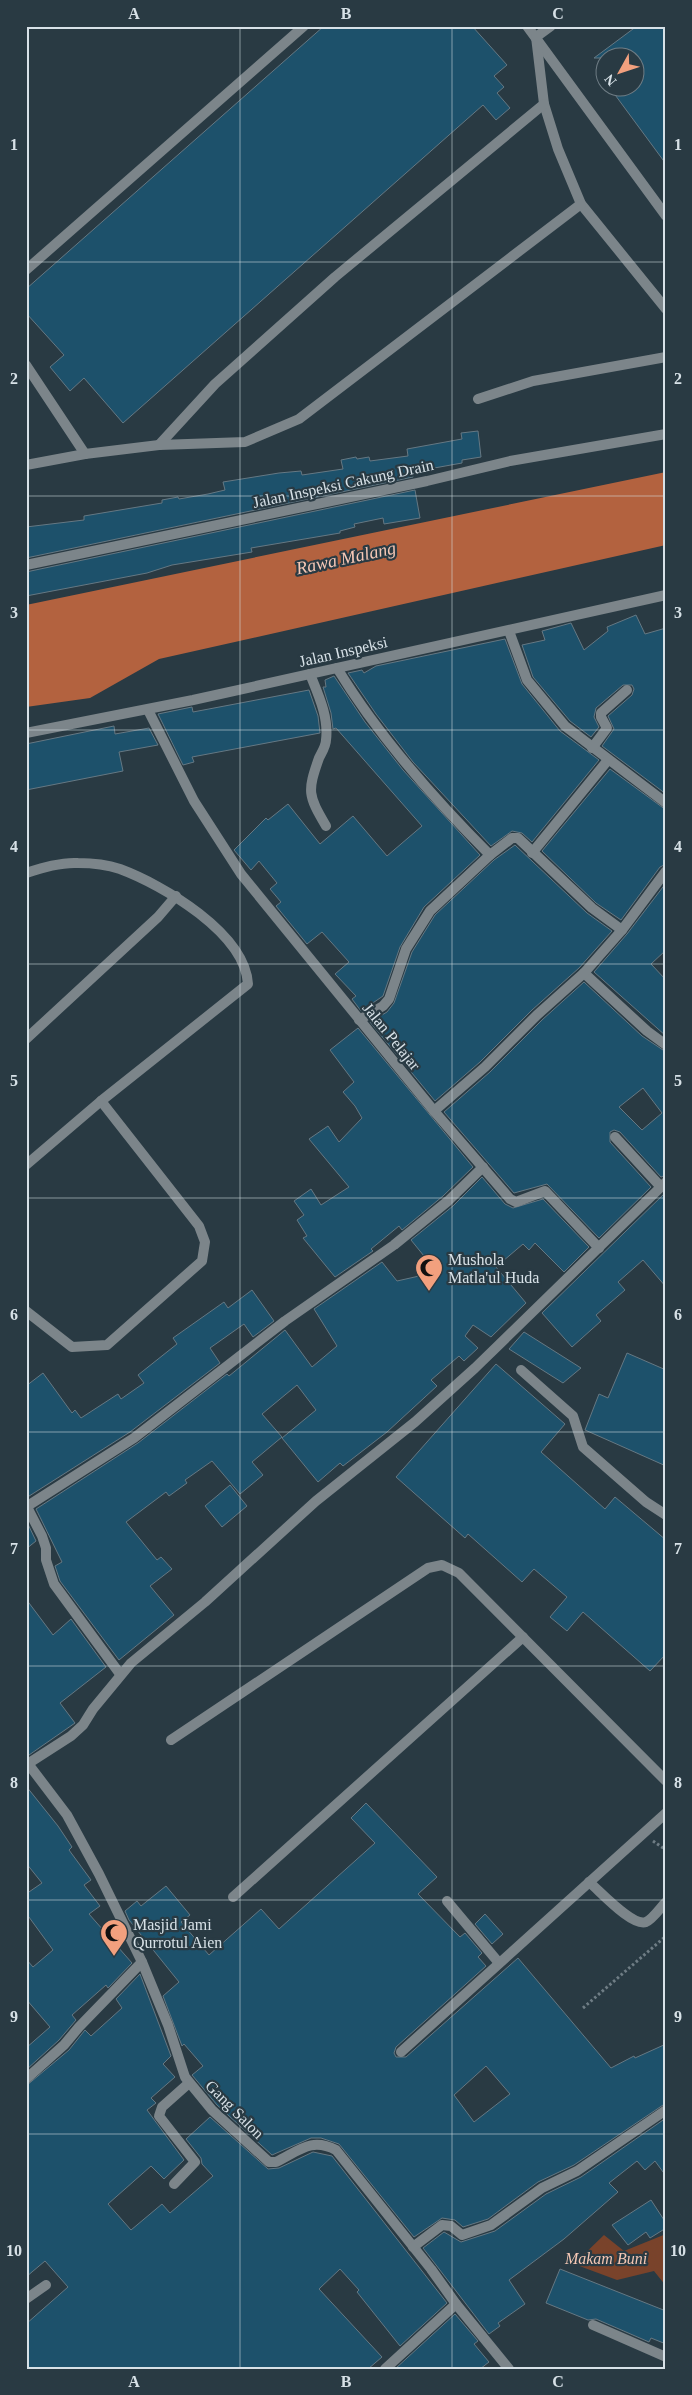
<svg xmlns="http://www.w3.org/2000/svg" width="692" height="2395" font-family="Georgia,serif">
<rect width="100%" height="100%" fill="#293a43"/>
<polygon fill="#79432b" points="666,2234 666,2286 654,2271 617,2280 574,2264 604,2235 624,2251"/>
<polygon fill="#b3623f" points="666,472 666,545 159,659 90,698 26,707 26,605"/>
<g fill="#1d516b" stroke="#657883" fill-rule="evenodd">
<polygon points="324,26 472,26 507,65 494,76 504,87 497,93 510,108 496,120 483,105 123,423 84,378 70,391 50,367 64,355 26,313 26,289"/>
<polygon points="637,26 666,26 666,164 610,88 634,88 634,58 594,58"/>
<polygon points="478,431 481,457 462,460 462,463 412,472 413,477 26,558 26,527 84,520 84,516 162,503 162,500 178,497 179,499 208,494 225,490 223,482 279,473 301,471 302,475 343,469 341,460 356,457 357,459 369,457 370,461 408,456 407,449 462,439 461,433"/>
<polygon points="415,490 420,518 384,524 383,518 354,524 355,527 340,531 340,533 251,548 252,552 172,565 147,573 26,596 26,572"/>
<polygon points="636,615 645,634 666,628 666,794 602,746 614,729 608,716 632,695 634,689 632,685 623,685 596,708 594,717 599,727 591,737 570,721 533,677 522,645 545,640 542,631 571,623 584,650 608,631 607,627"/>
<polygon points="505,639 522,684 560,731 599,760 532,842 522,833 512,831 491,846 413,762 376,714 348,673 362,670 364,673 376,666"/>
<polygon points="334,676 365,722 403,770 480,855 424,907 400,947 383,996 361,1011 352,999 356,996 335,974 349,962 322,932 307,944 276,906 281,902 270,889 277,883 259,861 251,870 234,850 266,818 268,820 288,804 320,844 353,816 387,856 422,826 336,728 333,729 331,713 323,687 326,687 325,680"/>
<polygon points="309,690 318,716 320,733 192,757 194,762 183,765 158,714 192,707 193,712"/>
<polygon points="114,726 115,734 149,728 158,745 119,752 123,771 26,790 26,744"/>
<polygon points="610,769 666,810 666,864 660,867 621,920 596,903 542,851"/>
<polygon points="515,845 587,913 612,931 579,968 532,1010 480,1062 435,1101 370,1022 387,1012 394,1003 412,952 435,915 494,860"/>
<polygon points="666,883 666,950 651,964 666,980 666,1036 594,972 627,934"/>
<path d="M584,982L642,1036L666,1052V1175L661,1177L620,1132L614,1130L610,1132V1142L651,1187L599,1238L547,1184L514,1193L444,1112L490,1072L542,1020ZM643,1088L662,1113L642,1130L619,1107Z"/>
<polygon points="358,1028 473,1167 443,1196 402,1230 399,1226 371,1249 373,1251 335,1277 303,1238 307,1236 297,1220 304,1215 294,1201 311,1189 321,1205 349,1187 309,1139 328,1126 339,1142 362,1118 355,1106 343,1092 354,1082 330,1050"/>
<polygon points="482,1177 505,1204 513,1208 543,1199 589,1247 564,1272 535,1243 529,1250 523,1244 496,1267 526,1303 491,1337 473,1325 465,1336 478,1348 464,1361 459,1356 431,1380 437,1386 387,1432 343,1466 340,1463 318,1482 282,1438 316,1410 297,1385 262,1414 282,1437 252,1462 263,1475 240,1494 212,1461 185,1480 187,1483 169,1496 166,1492 126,1522 157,1560 161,1557 172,1569 150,1586 174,1615 119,1660 60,1581 55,1566 62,1562 36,1509 138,1443 227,1374 229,1376 285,1330 312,1367 337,1346 314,1309 382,1262 397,1281 437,1272 411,1240 453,1206"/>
<polygon points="666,1192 666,1287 643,1260 618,1282 625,1290 596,1315 601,1321 572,1347 542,1313"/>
<polygon points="252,1290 274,1321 253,1337 244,1324 210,1348 220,1363 130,1432 26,1498 26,1386 43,1373 72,1413 75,1410 81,1418 118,1394 121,1399 144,1383 138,1375 177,1344 173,1338 224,1302 228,1308"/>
<polygon points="524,1332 581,1368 563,1383 509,1349"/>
<polygon points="627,1353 666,1370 666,1466 585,1430 599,1394 608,1398"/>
<polygon points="496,1364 565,1424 541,1452 605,1509 615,1497 666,1540 666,1654 650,1671 583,1612 567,1631 550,1617 567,1597 534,1569 522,1582 468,1534 465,1538 396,1477"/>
<polygon points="230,1485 247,1506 222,1527 205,1506"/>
<polygon points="26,1520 36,1541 26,1549"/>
<polygon points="26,1599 53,1635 71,1619 106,1667 60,1703 75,1723 29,1755 26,1754"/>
<polygon points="26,1786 58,1826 72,1847 69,1850 91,1880 84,1885 100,1906 89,1914 132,1963 108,1988 106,1985 72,2015 76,2020 59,2040 26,2070 26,2048 50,2027 26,1999 26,1959 33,1967 53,1950 26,1913 26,1894 42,1883 26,1863"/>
<path d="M366,1803L437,1877L418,1894L460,1937L465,1933L482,1953L478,1957L486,1966L396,2047L394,2053L396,2057H406L518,1958L611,2068L634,2056L635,2058L666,2044V2103L574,2165L538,2182L488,2219L463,2227L455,2220L442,2218L414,2237L339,2144L321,2138H311L272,2155L217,2105L192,2075L203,2066L184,2044L182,2046L163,1996L179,1982L129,1920L125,1911L137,1901L141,1906L166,1886L190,1915L181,1922L209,1955L261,1909L279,1929L375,1843L351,1818ZM486,2066L510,2094L474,2122L454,2095Z"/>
<polygon points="485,1914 503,1934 492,1944 475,1924"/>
<polygon points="140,1974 171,2056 163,2064 175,2077 151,2098 156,2103 147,2110 184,2160 164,2179 151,2166 108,2204 131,2230 162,2204 170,2213 213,2176 202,2164 201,2158 186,2139 210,2117 268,2169 279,2168 313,2152 332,2156 447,2303 400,2346 357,2292 359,2290 340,2269 319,2289 382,2357 368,2369 26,2369 26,2324 68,2287 45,2261 26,2277 26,2086 69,2050 85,2030 91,2036 122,2008 116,1999"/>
<polygon points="666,2118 666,2176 655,2161 645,2170 637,2161 609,2183 618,2192 564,2239 509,2280 525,2304 498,2323 500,2326 489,2334 423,2248 444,2232 461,2242 495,2231 546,2194 581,2177"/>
<polygon points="651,2200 666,2223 666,2228 650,2238 646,2232 628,2245 612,2225"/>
<polygon points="560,2269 666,2311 666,2344 651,2338 649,2342 596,2319 588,2320 546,2303"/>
<polygon points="455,2314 478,2341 474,2344 489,2362 480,2369 395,2369"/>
</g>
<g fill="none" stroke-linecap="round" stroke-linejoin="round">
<g stroke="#6f7d85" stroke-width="3" stroke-dasharray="2.5 2.5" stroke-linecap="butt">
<polyline points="653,1841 666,1850"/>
<polyline points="583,2008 666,1936"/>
</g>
<g stroke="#7c858a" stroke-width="10">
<polyline points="527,26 666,216"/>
<polyline points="551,26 536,37 544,104 558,149 581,204 666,309"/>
<polyline points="26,270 304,26"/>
<polyline points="26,365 85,454"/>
<polyline points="478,399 533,381 666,357"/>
<polyline points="159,445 215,384 335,277 544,104"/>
<polyline points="26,465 85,454 159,445 245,442 299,419 581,204"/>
<path d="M310,674C318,694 329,717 326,740C326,746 322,752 319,758C307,792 308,795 326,826"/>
<path d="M26,873C42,868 61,862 78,863C91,863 108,865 120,869C163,885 245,933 248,984L101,1101L26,1165"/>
<polyline points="26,1039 158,917 176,896"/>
<polyline points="26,1311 72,1347 107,1345 202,1261 205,1242 199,1226 101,1101"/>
<polyline points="521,1370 573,1416 583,1447 646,1502 666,1515"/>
<polyline points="171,1740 428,1568 442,1565 459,1573 666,1781"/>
<path d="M589,1882C600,1891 632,1927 646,1922C653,1919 660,1908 666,1902"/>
<polyline points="233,1897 523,1637"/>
<polyline points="447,1901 499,1963"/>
<polyline points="401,2052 666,1813"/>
<polyline points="26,2299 46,2285"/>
<polyline points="593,2325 666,2357"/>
</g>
<g stroke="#7c858a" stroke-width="10">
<polyline points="26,565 427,481 510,461 666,434"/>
<polyline points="509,631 527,680 565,726 666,803"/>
<path d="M337,668C379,737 433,798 490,855L512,838H518L592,908L622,930"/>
<polyline points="148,710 194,801 241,874 434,1111 510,1199 516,1202 545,1191 599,1248"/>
<polyline points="26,733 193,700 666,595"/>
<polyline points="592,748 607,728 601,717 601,713 627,690"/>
<polyline points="532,853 608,760"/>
<polyline points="584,973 647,1031 666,1045"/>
<polyline points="359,1020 383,1006 389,999 406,949 430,911 490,855"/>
<polyline points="434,1111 485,1067 537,1015 584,973 622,930 666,871"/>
<polyline points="615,1137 661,1187"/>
<polyline points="26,1505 42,1536 46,1548 46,1560 54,1584 120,1674"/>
<polyline points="26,1507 134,1438 285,1321 394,1245 448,1201 483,1167"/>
<path d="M26,1761L67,1815L99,1874L142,1962L168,2025L185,2077L212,2110L269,2162H276C299,2151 311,2137 336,2150L431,2269L456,2304L509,2369"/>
<polyline points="29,1763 71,1736 83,1725 93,1709 131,1663 205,1602 316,1501 415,1422 475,1368 666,1182"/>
<polyline points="26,2079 64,2045 79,2027 142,1962"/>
<polyline points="174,2184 195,2162 159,2116 162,2107 189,2083"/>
<polyline points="413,2247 442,2225 451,2226 462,2235 491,2225 542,2188 577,2171 666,2110"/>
<polyline points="385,2369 456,2304"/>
</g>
</g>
<path fill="none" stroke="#d7e1e7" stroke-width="1" stroke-opacity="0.55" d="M240,26V2369M452,26V2369M26,262H666M26,496H666M26,730H666M26,964H666M26,1198H666M26,1432H666M26,1666H666M26,1900H666M26,2134H666"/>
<defs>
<symbol id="mosque-pin" viewBox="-11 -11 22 30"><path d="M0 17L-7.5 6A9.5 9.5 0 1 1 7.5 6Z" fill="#f2a07e" stroke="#293a43"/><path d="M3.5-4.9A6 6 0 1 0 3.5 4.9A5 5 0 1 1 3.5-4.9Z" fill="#111"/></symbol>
</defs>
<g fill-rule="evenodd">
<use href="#mosque-pin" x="413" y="1252" width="32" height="43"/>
<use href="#mosque-pin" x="98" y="1917" width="32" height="43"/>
</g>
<g text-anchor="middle" stroke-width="4.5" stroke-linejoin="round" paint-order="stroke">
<g font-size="16" fill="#d7e1e7" stroke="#293a43">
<text transform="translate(343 483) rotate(-12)" y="6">Jalan Inspeksi Cakung Drain</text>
<text transform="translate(343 651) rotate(-13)" y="6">Jalan Inspeksi</text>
<text transform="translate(392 1036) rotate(51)" y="6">Jalan Pelajar</text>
<text transform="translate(235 2109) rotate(45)" y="6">Gang Salon</text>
</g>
<g font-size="16" fill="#d7e1e7" stroke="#293a43" text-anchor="start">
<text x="448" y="1265">Mushola<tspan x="448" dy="18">Matla'ul Huda</tspan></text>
<text x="133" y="1930">Masjid Jami<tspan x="133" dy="18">Qurrotul Aien</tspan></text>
</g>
<g font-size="16" font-style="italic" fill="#f4c7b4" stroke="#293a43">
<text x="606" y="2264">Makam Buni</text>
</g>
<g font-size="18" font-style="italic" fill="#f6c8b6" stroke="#293a43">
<text transform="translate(346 558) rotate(-12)" y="6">Rawa Malang</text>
</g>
</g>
<rect width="692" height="2395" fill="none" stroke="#293a43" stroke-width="55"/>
<g transform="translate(620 72) rotate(230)"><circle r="24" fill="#293a43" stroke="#6f7d85"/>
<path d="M0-4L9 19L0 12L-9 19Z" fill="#f2a07e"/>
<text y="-8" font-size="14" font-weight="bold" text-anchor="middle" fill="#d7e1e7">N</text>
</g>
<rect x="28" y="28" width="636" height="2340" fill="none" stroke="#d7e1e7" stroke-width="2"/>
<g font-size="16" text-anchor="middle" font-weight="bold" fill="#d7e1e7">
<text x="134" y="19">A</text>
<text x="346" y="19">B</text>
<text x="558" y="19">C</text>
<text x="14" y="150">1</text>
<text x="678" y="150">1</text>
<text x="14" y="384">2</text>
<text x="678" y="384">2</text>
<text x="14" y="618">3</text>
<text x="678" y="618">3</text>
<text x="14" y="852">4</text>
<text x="678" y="852">4</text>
<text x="14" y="1086">5</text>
<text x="678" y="1086">5</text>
<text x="14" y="1320">6</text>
<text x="678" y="1320">6</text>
<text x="14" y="1554">7</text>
<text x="678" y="1554">7</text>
<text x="14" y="1788">8</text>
<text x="678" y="1788">8</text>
<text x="14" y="2022">9</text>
<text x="678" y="2022">9</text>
<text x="14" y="2256">10</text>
<text x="678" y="2256">10</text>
<text x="134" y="2387">A</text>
<text x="346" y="2387">B</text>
<text x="558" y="2387">C</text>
</g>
</svg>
